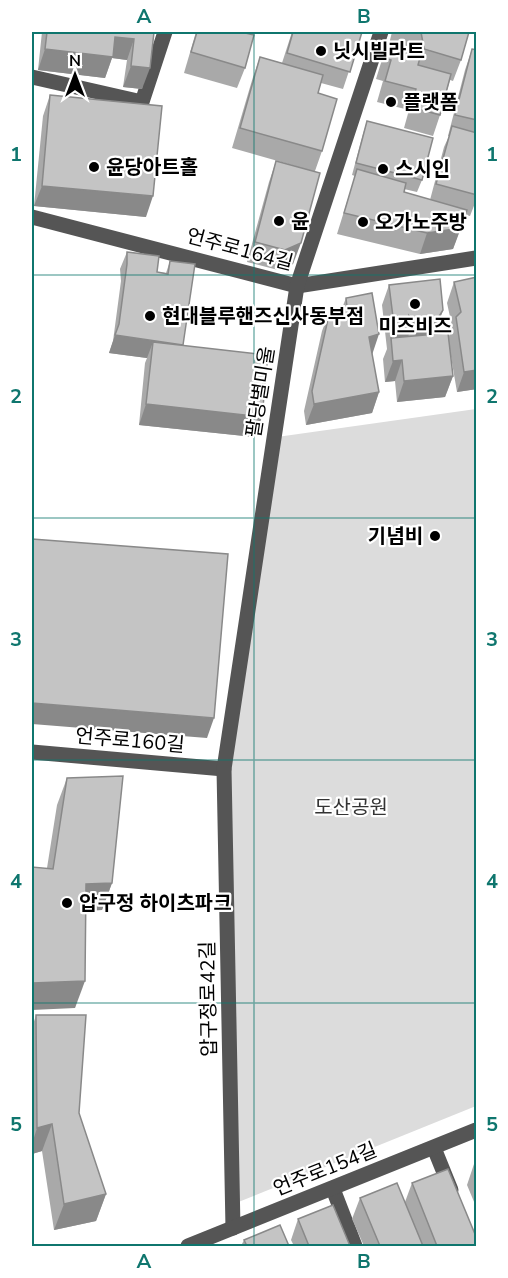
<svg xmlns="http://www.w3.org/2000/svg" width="508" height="1278" font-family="'Nunito Sans','Noto Sans KR',sans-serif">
<rect width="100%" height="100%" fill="#fff"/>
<polygon fill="#dcdcdc" points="476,409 476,1106 231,1205 225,744 277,437"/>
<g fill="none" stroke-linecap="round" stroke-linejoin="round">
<g stroke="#555" stroke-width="15">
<polyline points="32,77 142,102 165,32"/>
<polyline points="32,217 297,286 476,258"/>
<polyline points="32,752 224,769"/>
<polyline points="434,1148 451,1190"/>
<polyline points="333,1189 355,1246"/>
<polyline points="233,1228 224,769 297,286 381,32"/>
<polyline points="188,1246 476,1130"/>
</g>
</g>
<g fill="#a9a9a9">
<polygon points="42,32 154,32 142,89 123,87 127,60 112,58 105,78 38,70"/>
<polygon points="196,32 253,32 245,68 237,88 184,73"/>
<polygon points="292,32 362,32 343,89 321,83 318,93 322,151 315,171 293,264 278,270 247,262 269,182 276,161 299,167 232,148 253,77 260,57 282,63"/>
<polygon points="392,32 469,32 461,60 453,81 450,80 440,115 433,136 404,128 409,110 377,102 383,81 376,79 380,66 387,45 413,52 389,44"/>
<polygon points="472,49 477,50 477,198 470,216 465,215 453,249 420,254 337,234 355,176 352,175 363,134 367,121 422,180 417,192 404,189 404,192 430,200 444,147 449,136 448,136 465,70"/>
<polygon points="50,95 146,217 34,206 43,116"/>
<polygon points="127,252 157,272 166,273 170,261 183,345 262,417 254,437 139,425 145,363 147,358 109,353 113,341 121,281 120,269"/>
<polygon points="477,277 477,389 457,392 450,351 453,376 445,397 397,402 395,381 385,382 383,359 387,349 382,305 389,285 436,331 434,334 449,336 452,326 447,303 454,282"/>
<polygon points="346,298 372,354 379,392 372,413 306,425 304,411 322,331 330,310 342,308"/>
<polygon points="67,778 112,883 102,910 85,911 75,1008 47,868 57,805"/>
<polygon points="36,1015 106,1194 96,1221 54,1230 42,1151 32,1154 32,1028"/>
<polygon points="477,1163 477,1209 467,1185 474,1164"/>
<polygon points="412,1183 477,1246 364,1246 352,1219 360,1198 405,1202"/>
<polygon points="298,1219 350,1246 294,1246 291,1240"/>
<polygon points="244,1240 289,1246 241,1246"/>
</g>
<g fill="#898989">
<polygon points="115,37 134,39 127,60 112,58 105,78 38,70 45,49"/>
<polygon points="131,66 150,68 142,89 123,87"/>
<polygon points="42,186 153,196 146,217 34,206"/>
<polygon points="461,228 453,249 420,254 427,233"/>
<polygon points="301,243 293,264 278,270 285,250"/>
<polygon points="443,310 436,331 424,348 411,349 418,328"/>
<polygon points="410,331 403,352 391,343 395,333"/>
<polygon points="379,334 372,355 369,337"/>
<polygon points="115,335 183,345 153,342 147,358 109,353"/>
<polygon points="402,360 395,381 385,382 393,361"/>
<polygon points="477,370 477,389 457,392 464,372"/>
<polygon points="453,376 445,397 397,402 404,381"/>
<polygon points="379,392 372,413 306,425 314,404"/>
<polygon points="146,404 262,417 254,437 139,425"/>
<polygon points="32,703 214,718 207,738 32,724"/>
<polygon points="112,883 102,910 76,911 86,884"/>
<polygon points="85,981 75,1008 32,1010 32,983"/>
<polygon points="52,1124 42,1151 32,1154 32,1144 37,1128"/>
<polygon points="106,1194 96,1221 54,1230 64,1204"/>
</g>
<g fill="#c4c4c4" stroke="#898989" stroke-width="1.5">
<polygon points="47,32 154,32 150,68 131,66 134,39 115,37 113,57 45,49"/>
<polygon points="197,32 241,32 254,35 245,68 191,52"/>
<polygon points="293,32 362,32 350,72 287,53"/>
<polygon points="421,32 469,32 461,60 424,49"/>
<polygon points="387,45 421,54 418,65 451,74 440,115 411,107 416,89 385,81 391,60 384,58"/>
<polygon points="472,49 477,50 477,120 455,115"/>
<polygon points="260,57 323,75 318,93 337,99 322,151 240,128"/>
<polygon points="50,95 162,106 153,196 42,186"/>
<polygon points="367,121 433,138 422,180 356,163"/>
<polygon points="452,126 477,133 477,195 436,184"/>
<polygon points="276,161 320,173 301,243 285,250 255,242"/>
<polygon points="357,169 406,183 404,192 467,210 461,228 427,233 344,213"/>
<polygon points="127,252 159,256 157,272 168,274 170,261 195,264 183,345 115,335 119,324 127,264"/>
<polygon points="477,277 477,370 464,372 456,317 461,312 454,282"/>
<polygon points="440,279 443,310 432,328 418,328 409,316 410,331 395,333 389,285"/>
<polygon points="372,293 379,334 369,337 379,392 314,404 312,391 330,310 347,307 346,298"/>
<polygon points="448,333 453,376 404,381 402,360 393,361 391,338"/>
<polygon points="153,342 268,355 262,417 146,404"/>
<polygon points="32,539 228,554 214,718 32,703"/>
<polygon points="123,776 112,883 86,884 85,981 32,983 32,867 53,869 67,778"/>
<polygon points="36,1015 86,1015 79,1113 106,1194 64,1204 52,1124 37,1128"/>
<polygon points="448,1169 477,1239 477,1246 437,1246 412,1183"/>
<polygon points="397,1183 423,1246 380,1246 360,1198"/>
<polygon points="333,1205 350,1246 309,1246 298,1219"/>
<polygon points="280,1225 289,1246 247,1246 244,1240"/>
</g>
<path fill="none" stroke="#0f766e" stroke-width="1.5" stroke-opacity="0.55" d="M254,32V1246M32,275H476M32,518H476M32,760H476M32,1003H476"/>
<g fill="#000" stroke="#fff" stroke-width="2">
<circle cx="321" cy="51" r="6"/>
<circle cx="391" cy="102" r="6"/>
<circle cx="94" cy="167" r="6"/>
<circle cx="383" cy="169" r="6"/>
<circle cx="279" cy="221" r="6"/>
<circle cx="363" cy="222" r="6"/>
<circle cx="415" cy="304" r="6"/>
<circle cx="150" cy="316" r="6"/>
<circle cx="435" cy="536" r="6"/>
<circle cx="67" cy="903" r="6"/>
</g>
<g text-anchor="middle" stroke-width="4.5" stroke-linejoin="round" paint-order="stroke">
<g font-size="20" font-weight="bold" fill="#000" stroke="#fff" text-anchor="start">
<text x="333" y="58">닛시빌라트</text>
<text x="403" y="109">플랫폼</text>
<text x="106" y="174">윤당아트홀</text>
<text x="395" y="176">스시인</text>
<text x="291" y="228">윤</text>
<text x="375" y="229">오가노주방</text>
<text x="162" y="323">현대블루핸즈신사동부점</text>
<text x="415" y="333" text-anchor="middle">미즈비즈</text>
<text x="423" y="543" text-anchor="end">기념비</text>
<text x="79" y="910">압구정 하이츠파크</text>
</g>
<g font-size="20" fill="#000" stroke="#fff">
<text transform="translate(240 249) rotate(15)" y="7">언주로164길</text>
<text transform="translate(260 392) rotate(-81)" y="7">팔당별미울</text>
<text transform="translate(130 740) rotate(5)" y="7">언주로160길</text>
<text transform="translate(208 999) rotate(-91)" y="7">압구정로42길</text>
<text transform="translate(325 1169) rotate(-22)" y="7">언주로154길</text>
</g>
<g font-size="20" fill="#333" stroke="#fff">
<text x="351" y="814">도산공원</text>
</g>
</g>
<rect width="508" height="1278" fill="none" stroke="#ffffff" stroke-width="66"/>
<g transform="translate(75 75)" stroke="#ffffff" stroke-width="4.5" paint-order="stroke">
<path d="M0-4.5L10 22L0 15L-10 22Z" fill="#000000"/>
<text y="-9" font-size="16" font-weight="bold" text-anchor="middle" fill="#000000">N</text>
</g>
<rect x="33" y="33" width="442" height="1212" fill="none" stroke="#0f766e" stroke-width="2"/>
<g font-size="20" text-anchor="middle" font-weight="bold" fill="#0f766e">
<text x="144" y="23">A</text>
<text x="364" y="23">B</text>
<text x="16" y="161">1</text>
<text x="492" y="161">1</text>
<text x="16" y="403">2</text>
<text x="492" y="403">2</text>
<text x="16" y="646">3</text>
<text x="492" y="646">3</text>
<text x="16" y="888">4</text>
<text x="492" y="888">4</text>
<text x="16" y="1131">5</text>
<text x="492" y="1131">5</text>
<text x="144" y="1268">A</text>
<text x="364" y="1268">B</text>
</g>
</svg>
